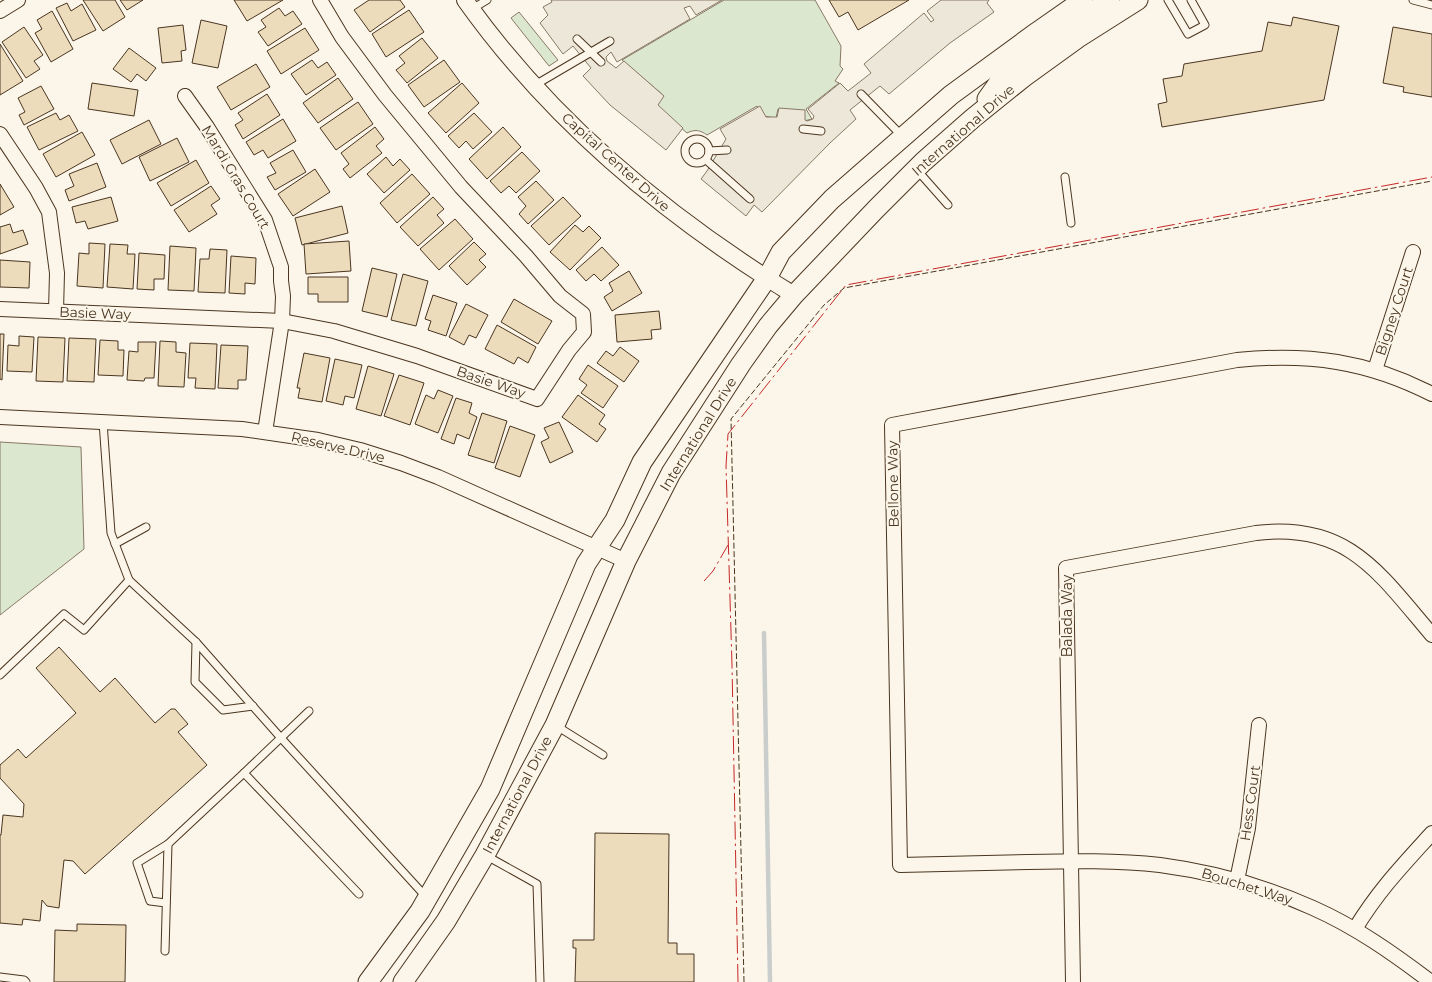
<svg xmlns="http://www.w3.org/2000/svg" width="1432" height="982" font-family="Montserrat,sans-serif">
<rect width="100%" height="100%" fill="#fbf6e9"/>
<g fill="#dce7d0" stroke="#887966">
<path d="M724,0H815L841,46L840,66L843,69L835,81L839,83L806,109L812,119L804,121V111L778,109L776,118L763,116L757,106L707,135C700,130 695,129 687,133L656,106L663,95L622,60Z"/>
<polygon points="519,12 558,60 549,66 511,18"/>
<polygon points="0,442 81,447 84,549 0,615"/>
</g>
<g fill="#ede7d9" stroke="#887966">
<polygon points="551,0 722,0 696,15 690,6 684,8 690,19 617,62 611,52 606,57 607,61 616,68 624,61 664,96 658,105 683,128 666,150 610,105 583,76 591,68 573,46 563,54 540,23 548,15 543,7 552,2"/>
<polygon points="941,0 989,0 987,3 994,12 950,43 889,94 880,86 850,110 856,119 830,143 762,212 754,205 746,216 701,179 707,171 726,139 720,129 760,106 766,117 777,117 779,108 805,110 805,120 807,121 813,119 814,116 808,109 840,83 848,91 871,73 864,64 924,13 931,22 934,20 927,11"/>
</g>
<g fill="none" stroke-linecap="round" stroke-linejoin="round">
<polyline stroke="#c9cecd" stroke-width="4.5" points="764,633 770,982"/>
</g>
<g fill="#ecdcbc" stroke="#4a3520">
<polygon points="83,0 115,0 125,17 103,31"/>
<polygon points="120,0 143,0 127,10"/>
<polygon points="234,0 283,0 247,21"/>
<polygon points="369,0 400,0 405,7 370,32 354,10"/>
<polygon points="829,0 909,0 858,30 848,12 839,17"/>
<polygon points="67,3 71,11 82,4 96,30 73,41 56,8"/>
<polygon points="279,8 285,16 293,11 302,24 268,46 258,32 266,27 261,20"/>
<polygon points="409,10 424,32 386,57 372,34"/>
<polygon points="52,11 73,49 51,62 35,33 42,29 37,20"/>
<polygon points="1293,17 1339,26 1324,100 1162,127 1158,104 1167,102 1163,79 1182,76 1184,64 1262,51 1268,22 1291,26"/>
<polygon points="201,20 227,26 218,68 192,63"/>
<polygon points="183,25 186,50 181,51 182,61 162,63 158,28"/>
<polygon points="24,27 43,55 34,61 40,69 26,78 2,42"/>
<polygon points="1393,27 1432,34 1432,97 1403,92 1404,87 1383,83"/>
<polygon points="305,28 319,50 281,74 267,51"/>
<polygon points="422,38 438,58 407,83 396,70 405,63 399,56"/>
<polygon points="0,44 23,81 0,95"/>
<polygon points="129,48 156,68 146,81 137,74 131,82 113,69"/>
<polygon points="312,60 318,68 327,62 336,75 306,95 291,74"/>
<polygon points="444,60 460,82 424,107 408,85"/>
<polygon points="256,64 270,87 231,110 217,87"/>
<polygon points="338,78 353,99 318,123 303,103"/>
<polygon points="92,83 138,90 134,116 88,109"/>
<polygon points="462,83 479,103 446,133 428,113"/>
<polygon points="41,86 54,109 24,125 19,115 25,112 18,98"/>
<polygon points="267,94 280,115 243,139 235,125 243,120 238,113"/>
<polygon points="358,102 373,124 336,150 320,128"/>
<polygon points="56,113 60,120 69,115 78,131 39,150 27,127"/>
<polygon points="474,113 492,132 473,149 466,141 459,148 448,136"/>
<polygon points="283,119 296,141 268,158 263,150 254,155 246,142"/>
<polygon points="149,120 161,144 122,164 110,140"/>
<polygon points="375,127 384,139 376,146 382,153 350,178 343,169 349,164 341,153"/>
<polygon points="503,127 521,147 487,179 469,159"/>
<polygon points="82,132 95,155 56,177 43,154"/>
<polygon points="177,138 189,162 150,181 139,157"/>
<polygon points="293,150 306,172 275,190 267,177 276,173 270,163"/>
<polygon points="522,152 540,171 516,193 509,186 501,193 490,181"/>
<polygon points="386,157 393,166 400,159 410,170 384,193 367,174"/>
<polygon points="196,160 209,183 171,206 157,183"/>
<polygon points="97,163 106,187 69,201 65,190 74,186 69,174"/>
<polygon points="315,169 330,192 293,216 278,194"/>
<polygon points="412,174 430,194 397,223 380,203"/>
<polygon points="536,181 554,200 528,224 519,214 526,206 518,197"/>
<polygon points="0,184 14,207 0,215"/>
<polygon points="211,186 220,199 211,205 217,214 189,232 174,210"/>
<polygon points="111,197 118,221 88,229 85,221 76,223 72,207"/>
<polygon points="433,197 444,209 437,215 444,223 418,246 400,227"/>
<polygon points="563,197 581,216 549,245 531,226"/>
<polygon points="342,206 348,233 302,245 295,218"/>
<polygon points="455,219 473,239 439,270 420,249"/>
<polygon points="10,224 13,233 23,230 28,244 0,254 0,227"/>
<polygon points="575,225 583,232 589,226 601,238 570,270 550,252"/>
<polygon points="349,241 351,271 306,274 304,244"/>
<polygon points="474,242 486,254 479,260 486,267 467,285 449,266"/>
<polygon points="89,243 105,244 103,288 77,286 79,253 89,254"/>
<polygon points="110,244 128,245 127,254 135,254 133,289 107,287"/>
<polygon points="170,246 196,248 194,291 168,290"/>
<polygon points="602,247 619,265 601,281 594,274 586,281 576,270"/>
<polygon points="210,249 227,250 225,293 198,292 200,259 209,259"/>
<polygon points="139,253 165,255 164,279 154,279 154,290 137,289"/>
<polygon points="231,256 256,258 255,284 245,283 245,294 229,293"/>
<polygon points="0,260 30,262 29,288 0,287"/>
<polygon points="372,268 397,274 387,317 362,311"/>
<polygon points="629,271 642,293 612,311 604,297 613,291 609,283"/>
<polygon points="403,274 428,281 416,326 391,320"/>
<polygon points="308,277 348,277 348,302 318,302 318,294 308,294"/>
<polygon points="433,295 457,303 446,336 428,330 431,321 425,319"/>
<polygon points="514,299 552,321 538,344 501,322"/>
<polygon points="466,304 488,315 476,338 469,335 464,345 449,337"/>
<polygon points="659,311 661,329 651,330 652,339 617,342 615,315"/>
<polygon points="497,325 536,347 528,363 518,357 514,364 485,349"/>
<polygon points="0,334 4,334 2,380 0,379"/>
<polygon points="19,336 34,337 32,372 7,371 8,345 19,346"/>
<polygon points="38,337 65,338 63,382 36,381"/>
<polygon points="69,338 96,339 94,382 67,381"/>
<polygon points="100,340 118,341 118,350 124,350 123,376 98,375"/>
<polygon points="160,341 176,342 176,352 186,353 184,387 158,386"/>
<polygon points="138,342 156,342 154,378 145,378 144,381 127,380 129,351 138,352"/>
<polygon points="190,343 217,344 215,389 195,388 196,378 188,378"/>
<polygon points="221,345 248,346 246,380 238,380 238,389 218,388"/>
<polygon points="620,347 639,361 624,382 597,363 606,351 613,356"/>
<polygon points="304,353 330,358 322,402 298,398 300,388 297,388"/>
<polygon points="335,359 362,365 354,398 345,396 343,405 326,401"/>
<polygon points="588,365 618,386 603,408 581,393 587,385 579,379"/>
<polygon points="368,366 394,374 381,416 356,409"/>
<polygon points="399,375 424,383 410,425 384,416"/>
<polygon points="438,390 453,396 438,433 415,424 426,395 434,399"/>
<polygon points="578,395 605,415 599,424 606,429 597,442 562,417"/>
<polygon points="456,398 472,403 469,413 477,417 469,439 457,434 454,444 441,439"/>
<polygon points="482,413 507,421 494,463 468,455"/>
<polygon points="559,422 573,452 550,463 541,442 549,438 544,428"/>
<polygon points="510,426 535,435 520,477 495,468"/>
<polygon points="59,647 100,692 115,678 155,723 171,709 175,709 188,724 178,732 207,765 85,874 73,861 64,860 59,908 47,906 42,900 40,921 23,919 22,925 0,923 0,835 1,835 3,815 23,817 24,804 0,778 0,765 18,749 26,758 76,713 36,668"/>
<polygon points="595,833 669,834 668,943 677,943 677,954 694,954 694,982 575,982 576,948 573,948 573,940 594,940"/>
<polygon points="77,924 126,925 125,982 54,982 55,930 77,931"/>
</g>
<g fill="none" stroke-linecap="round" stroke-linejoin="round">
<defs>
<g id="service">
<polyline points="1168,0 1188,34 1205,25 1191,0"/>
<polyline points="1413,0 1432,5"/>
<polyline points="472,9 487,0"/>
<polyline points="577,39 601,62"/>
<polyline points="535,85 610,41"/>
<polyline points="861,94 903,137"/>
<polyline points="803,129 821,131"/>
<circle cx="697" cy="151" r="12"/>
<polyline points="709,151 727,150"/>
<polyline points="706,160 750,199"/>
<polyline points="917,170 948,205"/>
<polyline points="1065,177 1071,223"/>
<polyline points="115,544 146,527"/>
<polyline points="129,580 196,642 281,738 427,898"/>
<polyline points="196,642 195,682 223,710 253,706"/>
<polyline points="0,675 64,614 84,630 129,580 111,533 103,422"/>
<polyline points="555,725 603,755"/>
<polyline points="244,773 309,711"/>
<polyline points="485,855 537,884 540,982"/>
<polyline points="166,903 150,901 137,863 168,844"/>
<polyline points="165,951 168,844 244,773 359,894"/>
<polyline points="0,977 24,980 26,982"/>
</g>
<g id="minor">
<polyline points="0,11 18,0"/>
<polyline points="185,96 207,127 265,220 281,267 281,281 283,296 282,321 265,432"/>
<polyline points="0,134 36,188 49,212 57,273 56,311"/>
<polyline points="0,309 282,321 334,331 417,356 537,399 569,350 584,332 583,314 560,296 526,256 461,187 385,95 342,37 320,0"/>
<polyline points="1375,370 1413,252"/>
<polyline points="0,417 242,429 318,440 360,450 401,463 438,477 626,561"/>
<polyline points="1237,880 1248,828 1259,725"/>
<path d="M1355,929C1378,891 1402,866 1432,833"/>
<path d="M1073,982L1066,568L1256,533C1348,522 1379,573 1432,635"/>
<path d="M1431,982C1394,954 1356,927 1313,908C1264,886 1213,872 1160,865C1117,860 1072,861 1028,862C986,863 943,864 900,865L892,425L1237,360C1309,353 1367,361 1432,394"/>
</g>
<path id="tertiary" d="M465,0C551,121 668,218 794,295"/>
<g id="secondary">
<polyline points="987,99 1009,68 1110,0"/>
<polyline points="368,982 420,911 490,789 586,564 615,520 642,462 767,278 781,252 832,199 951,95 1037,32 1083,0"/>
<polyline points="403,982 446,921 485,855 555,725 626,561 671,473 741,364 768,326 794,295 876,209 923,162 973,118 1024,77 1078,38 1138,0"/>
</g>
</defs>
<use href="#service" stroke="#4a3520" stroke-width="9"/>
<use href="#minor" stroke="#4a3520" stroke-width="16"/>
<use href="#tertiary" stroke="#4a3520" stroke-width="18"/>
<use href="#secondary" stroke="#4a3520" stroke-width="21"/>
<use href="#service" stroke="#fbf6e9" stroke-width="7"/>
<use href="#minor" stroke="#fbf6e9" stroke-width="14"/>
<use href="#tertiary" stroke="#fbf6e9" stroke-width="16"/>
<use href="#secondary" stroke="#fbf6e9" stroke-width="19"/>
<polyline stroke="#4a3520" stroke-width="1" stroke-dasharray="6 2.5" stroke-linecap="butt" points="744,982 731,419 824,305 844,288 1432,181"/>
<g stroke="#c62828" stroke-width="1" stroke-dasharray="18 4 2.5 4" stroke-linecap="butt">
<polyline points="704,581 713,571 728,545"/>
<polyline points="738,982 732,665 726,466 728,434 846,285 1432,177"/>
</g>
</g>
<g text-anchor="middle" stroke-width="4" stroke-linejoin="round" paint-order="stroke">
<g font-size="14" fill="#4a3520" stroke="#fbf6e9">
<text transform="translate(963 130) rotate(-41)" y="5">International Drive</text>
<text transform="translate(616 162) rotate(42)" y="5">Capital Center Drive</text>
<text transform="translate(236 177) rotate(59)" y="5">Mardi Gras Court</text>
<text transform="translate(1394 311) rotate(-72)" y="5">Bigney Court</text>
<text transform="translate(95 313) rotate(2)" y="5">Basie Way</text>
<text transform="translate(491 382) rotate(19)" y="5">Basie Way</text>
<text transform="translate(698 434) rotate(-58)" y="5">International Drive</text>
<text transform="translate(338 447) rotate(13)" y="5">Reserve Drive</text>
<text transform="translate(893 484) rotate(-91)" y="5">Bellone Way</text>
<text transform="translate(1067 616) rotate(-90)" y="5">Balada Way</text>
<text transform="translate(517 795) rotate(-62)" y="5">International Drive</text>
<text transform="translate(1250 803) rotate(-82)" y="5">Hess Court</text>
<text transform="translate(1247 886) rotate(17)" y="5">Bouchet Way</text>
</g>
</g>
</svg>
